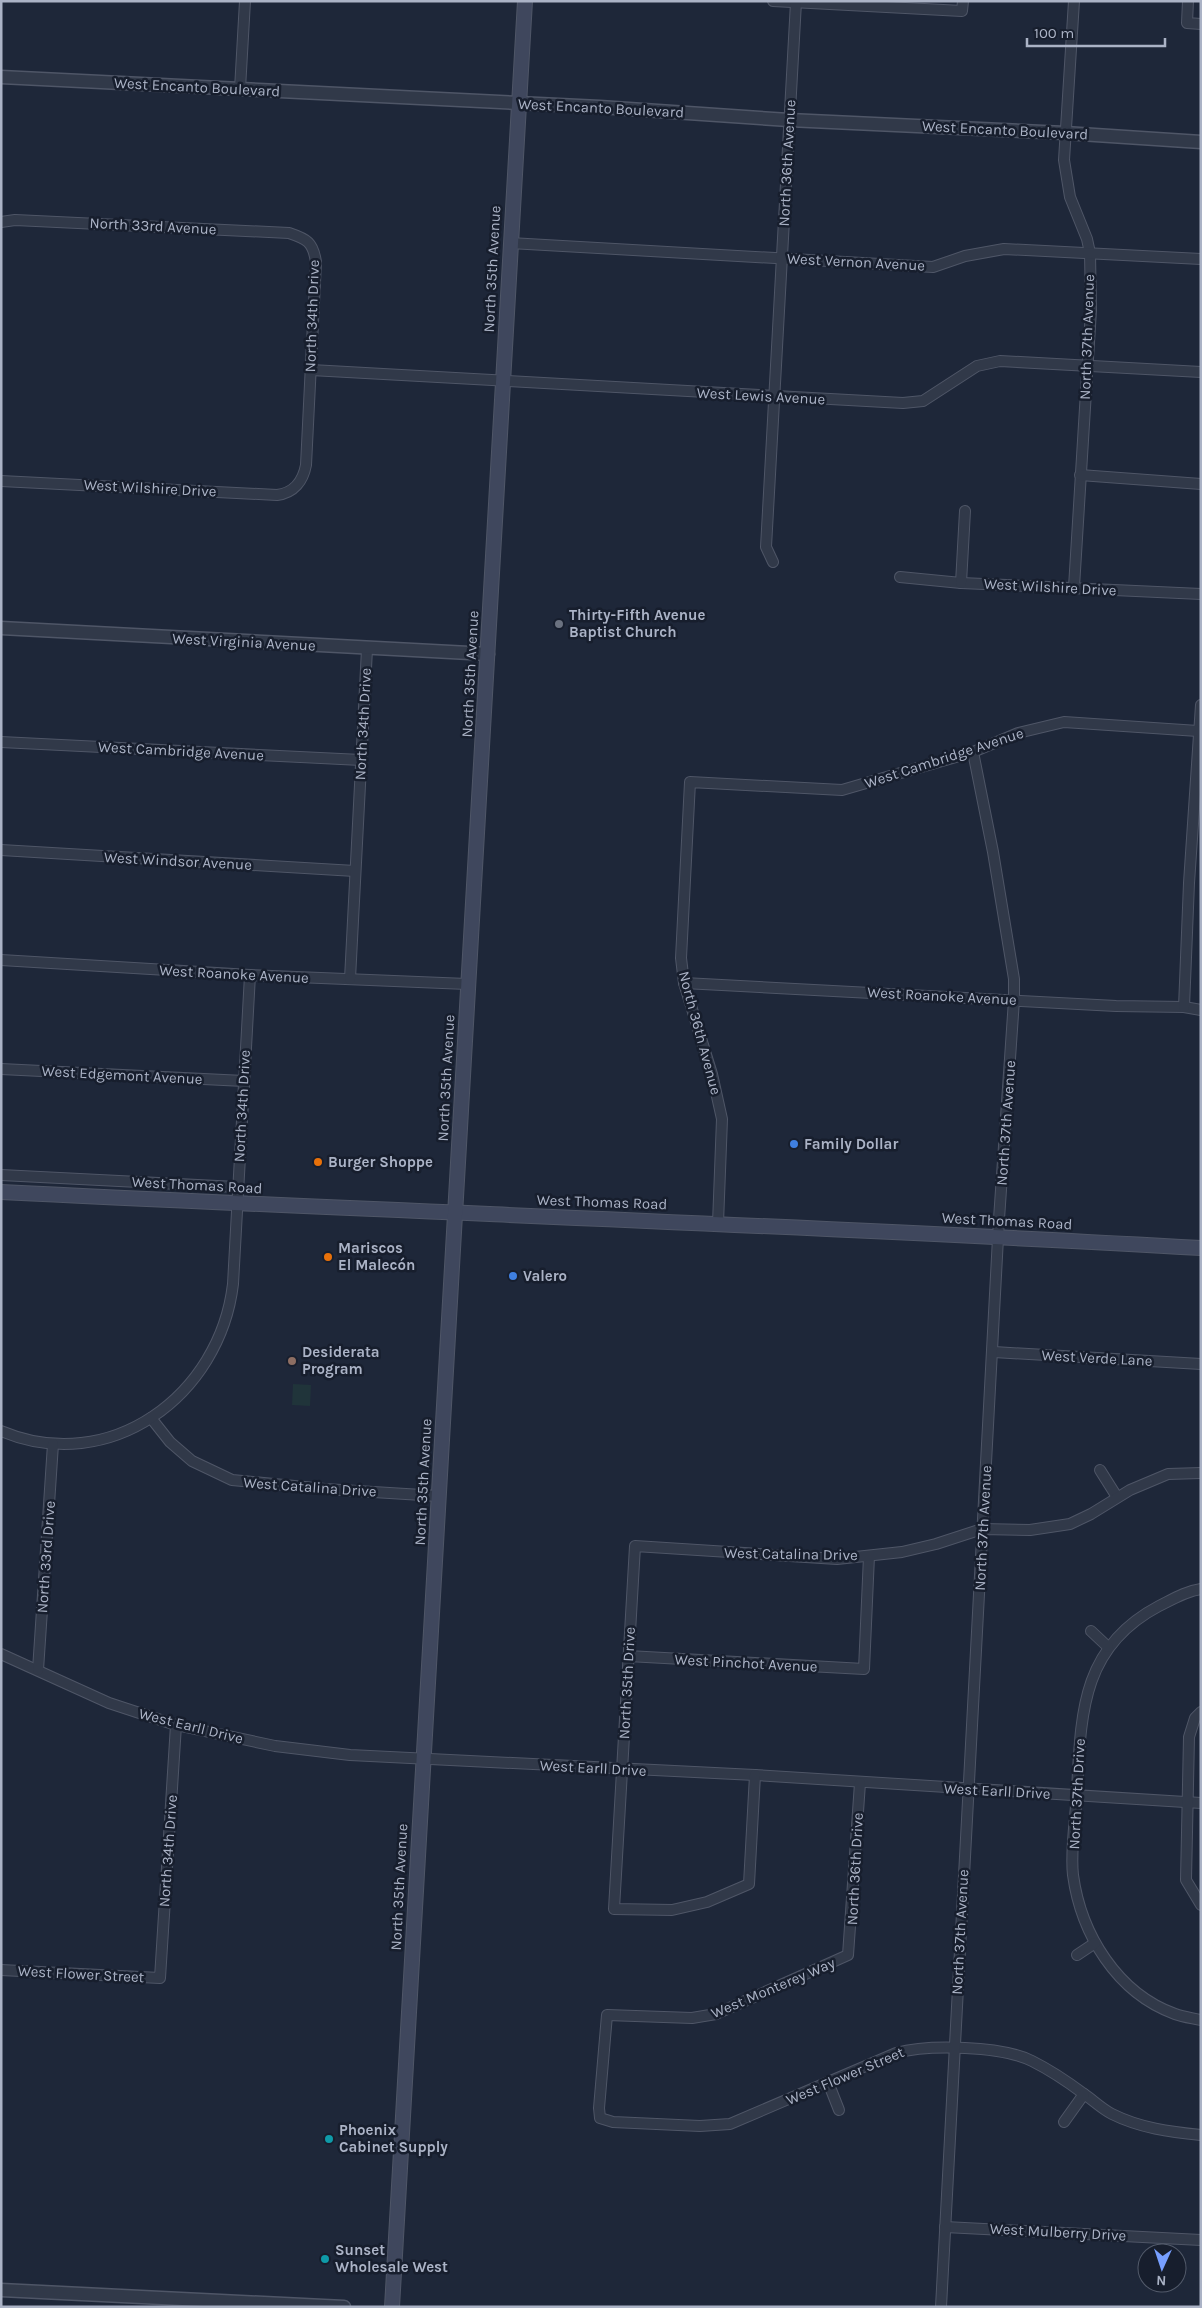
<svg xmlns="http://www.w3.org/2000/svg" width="1202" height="2308" font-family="Karla,sans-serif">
<rect width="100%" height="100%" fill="#1e2739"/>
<polygon fill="#20343a" points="293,1384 311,1385 310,1406 292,1405"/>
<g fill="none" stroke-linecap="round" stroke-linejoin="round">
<defs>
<g id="minor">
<polyline points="773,1 962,11 963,1"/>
<polyline points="1074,1 1064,160 1070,197 1087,239 1090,253 1091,310 1074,587"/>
<polyline points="1188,1 1187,23 1201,24"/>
<polyline points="240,89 245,1"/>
<path d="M1,222L15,220L289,233C307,239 313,242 316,262L306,465C303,481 294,493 277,495L1,481"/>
<polyline points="510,243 933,267 965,256 1004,249 1201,259"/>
<polyline points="311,370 903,403 923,401 977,366 1000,361 1201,372"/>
<polyline points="1080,475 1201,484"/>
<polyline points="773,562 766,547 796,2"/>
<polyline points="900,577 961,583 1201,594"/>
<polyline points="961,583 965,511"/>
<polyline points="1,742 361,760"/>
<polyline points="1,850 355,871"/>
<polyline points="1,960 250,975 467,984"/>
<polyline points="350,979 367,649"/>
<polyline points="684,983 1116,1006 1184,1007 1201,1010"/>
<polyline points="1184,1007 1189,883 1201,705"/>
<polyline points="1,1069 244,1081"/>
<polyline points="1,1175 237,1187"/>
<polyline points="718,1223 722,1119 712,1074 684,983 681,958 690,782 842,790 973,752 1018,733 1064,722 1198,731"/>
<polyline points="994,1352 1201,1364"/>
<polyline points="151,1418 170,1442 192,1461 232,1480 325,1489 438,1496"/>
<path d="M1,1431C110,1477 220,1395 233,1284L250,975"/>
<polyline points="1100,1470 1117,1497"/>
<path d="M1201,1589C1186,1591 1173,1599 1159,1606C1081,1647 1081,1714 1077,1791C1076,1817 1070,1850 1073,1875C1081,1934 1117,1993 1175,2014C1183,2017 1192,2018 1201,2020"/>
<polyline points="1091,1631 1108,1647"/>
<polyline points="1,1654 109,1703 176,1725 275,1746 350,1755 755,1775 1201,1803"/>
<polyline points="628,1656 864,1669 869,1556"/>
<polyline points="38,1670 53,1444"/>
<polyline points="1201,1712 1195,1718 1189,1737 1186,1880 1201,1905"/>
<polyline points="755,1775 749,1884 707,1902 672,1910 614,1909 635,1546 837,1559 902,1552 936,1544 982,1529 1030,1530 1070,1524 1091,1514 1130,1490 1168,1474 1201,1473"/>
<path d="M860,1783L848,1955L716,2014L692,2018L607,2015L599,2108L600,2118L613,2122L700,2126L730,2124L896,2053C929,2044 1002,2046 1032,2061C1050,2070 1068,2082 1084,2094C1093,2100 1102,2109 1112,2114C1140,2128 1170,2132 1201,2135"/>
<polyline points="1077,1955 1095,1943"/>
<polyline points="1,1970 160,1978 176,1725"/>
<polyline points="828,2082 839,2110"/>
<polyline points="1064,2122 1084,2094"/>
<polyline points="945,2227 1201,2240"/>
<polyline points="941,2307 999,1219 1014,1000 1014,979 993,852 973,752"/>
</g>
<g id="tertiary">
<polyline points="1,77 600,107 789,120 1065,133 1201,142"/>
<polyline points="1,628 488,654"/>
<polyline points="1,2290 344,2307"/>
</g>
<g id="secondary">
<path d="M1,1192C401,1212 801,1225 1201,1248"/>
<polyline points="392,2307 525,1"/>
</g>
</defs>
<use href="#minor" stroke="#4f5667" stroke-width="12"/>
<use href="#tertiary" stroke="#4f5667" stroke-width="15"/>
<use href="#secondary" stroke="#4f5667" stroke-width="16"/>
<use href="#minor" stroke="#313949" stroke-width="10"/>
<use href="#tertiary" stroke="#313949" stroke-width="12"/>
<use href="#secondary" stroke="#3f475d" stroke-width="14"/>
</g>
<circle fill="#6b7280" stroke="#171e2d" stroke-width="2" cx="559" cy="624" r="5"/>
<g fill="#3f7fe0" stroke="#171e2d" stroke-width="2">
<circle cx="794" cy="1144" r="5"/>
<circle cx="513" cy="1276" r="5"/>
</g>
<g fill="#e8710a" stroke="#171e2d" stroke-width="2">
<circle cx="318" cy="1162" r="5"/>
<circle cx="328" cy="1257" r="5"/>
</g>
<circle fill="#8d6e63" stroke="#171e2d" stroke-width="2" cx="292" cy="1361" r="5"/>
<g fill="#0f9aa8" stroke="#171e2d" stroke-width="2">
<circle cx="329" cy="2139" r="5"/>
<circle cx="325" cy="2259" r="5"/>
</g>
<g text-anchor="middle" stroke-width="5" stroke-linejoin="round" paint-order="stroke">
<g font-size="15" fill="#abb3c6" stroke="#171e2d">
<text transform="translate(197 87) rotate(3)" y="5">West Encanto Boulevard</text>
<text transform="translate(601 108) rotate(3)" y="5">West Encanto Boulevard</text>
<text transform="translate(1005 130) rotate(3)" y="5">West Encanto Boulevard</text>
<text transform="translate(787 163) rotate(-87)" y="5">North 36th Avenue</text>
<text transform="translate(153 226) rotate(3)" y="5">North 33rd Avenue</text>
<text transform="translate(856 262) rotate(3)" y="5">West Vernon Avenue</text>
<text transform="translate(492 269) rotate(-87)" y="5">North 35th Avenue</text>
<text transform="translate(312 316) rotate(-88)" y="5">North 34th Drive</text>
<text transform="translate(1087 337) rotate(-88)" y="5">North 37th Avenue</text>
<text transform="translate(761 396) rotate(3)" y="5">West Lewis Avenue</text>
<text transform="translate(150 488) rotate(3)" y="5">West Wilshire Drive</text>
<text transform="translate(1050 587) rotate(3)" y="5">West Wilshire Drive</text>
<text transform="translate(244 642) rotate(3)" y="5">West Virginia Avenue</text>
<text transform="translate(470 674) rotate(-87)" y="5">North 35th Avenue</text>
<text transform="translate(363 724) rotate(-87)" y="5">North 34th Drive</text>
<text transform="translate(181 751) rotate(3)" y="5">West Cambridge Avenue</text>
<text transform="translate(944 758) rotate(-18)" y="5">West Cambridge Avenue</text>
<text transform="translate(178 861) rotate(3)" y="5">West Windsor Avenue</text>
<text transform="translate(234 974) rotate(3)" y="5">West Roanoke Avenue</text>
<text transform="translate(942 996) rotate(3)" y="5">West Roanoke Avenue</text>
<text transform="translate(700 1033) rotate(75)" y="5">North 36th Avenue</text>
<text transform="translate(122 1075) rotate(3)" y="5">West Edgemont Avenue</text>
<text transform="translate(446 1078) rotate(-87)" y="5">North 35th Avenue</text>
<text transform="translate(242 1106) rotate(-87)" y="5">North 34th Drive</text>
<text transform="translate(1006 1123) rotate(-86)" y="5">North 37th Avenue</text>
<text transform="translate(197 1185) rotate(3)" y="5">West Thomas Road</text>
<text transform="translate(602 1202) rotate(2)" y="5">West Thomas Road</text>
<text transform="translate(1007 1221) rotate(3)" y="5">West Thomas Road</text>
<text transform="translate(1097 1358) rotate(3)" y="5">West Verde Lane</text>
<text transform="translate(423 1482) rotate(-87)" y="5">North 35th Avenue</text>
<text transform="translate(310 1487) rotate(4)" y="5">West Catalina Drive</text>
<text transform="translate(983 1528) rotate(-87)" y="5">North 37th Avenue</text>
<text transform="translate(791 1554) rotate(1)" y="5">West Catalina Drive</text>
<text transform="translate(46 1557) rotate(-86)" y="5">North 33rd Drive</text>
<text transform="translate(746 1663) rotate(3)" y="5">West Pinchot Avenue</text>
<text transform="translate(627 1683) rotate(-87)" y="5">North 35th Drive</text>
<text transform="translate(191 1726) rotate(14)" y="5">West Earll Drive</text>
<text transform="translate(593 1768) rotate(3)" y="5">West Earll Drive</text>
<text transform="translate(997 1791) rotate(3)" y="5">West Earll Drive</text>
<text transform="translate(1077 1794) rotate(-87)" y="5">North 37th Drive</text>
<text transform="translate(168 1851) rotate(-86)" y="5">North 34th Drive</text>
<text transform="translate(855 1869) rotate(-87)" y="5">North 36th Drive</text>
<text transform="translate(399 1887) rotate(-87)" y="5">North 35th Avenue</text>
<text transform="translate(960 1932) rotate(-87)" y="5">North 37th Avenue</text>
<text transform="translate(81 1974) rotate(3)" y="5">West Flower Street</text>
<text transform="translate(773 1988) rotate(-23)" y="5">West Monterey Way</text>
<text transform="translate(845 2076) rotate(-23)" y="5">West Flower Street</text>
<text transform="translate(1058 2232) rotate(3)" y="5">West Mulberry Drive</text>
</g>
<g font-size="15" font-weight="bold" fill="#abb3c6" stroke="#171e2d" text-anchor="start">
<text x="569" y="620">Thirty-Fifth Avenue<tspan x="569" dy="17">Baptist Church</tspan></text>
<text x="804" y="1149">Family Dollar</text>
<text x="328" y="1167">Burger Shoppe</text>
<text x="338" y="1253">Mariscos<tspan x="338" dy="17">El Malecón</tspan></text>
<text x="523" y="1281">Valero</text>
<text x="302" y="1357">Desiderata<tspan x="302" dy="17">Program</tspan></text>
<text x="339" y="2135">Phoenix<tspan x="339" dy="17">Cabinet Supply</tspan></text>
<text x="335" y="2255">Sunset<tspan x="335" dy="17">Wholesale West</tspan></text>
</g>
</g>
<rect width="1202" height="2308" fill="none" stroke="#abb3c6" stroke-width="5"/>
<g transform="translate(1162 2268) rotate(183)"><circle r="24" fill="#171e2d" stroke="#525a6a"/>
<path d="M0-4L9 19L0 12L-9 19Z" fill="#779fff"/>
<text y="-8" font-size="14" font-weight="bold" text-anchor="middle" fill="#abb3c6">N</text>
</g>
<path d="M1027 38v8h138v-8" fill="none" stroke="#abb3c6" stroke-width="2.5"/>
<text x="1034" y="38" font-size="15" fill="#abb3c6" stroke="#171e2d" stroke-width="4" paint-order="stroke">100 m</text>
</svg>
